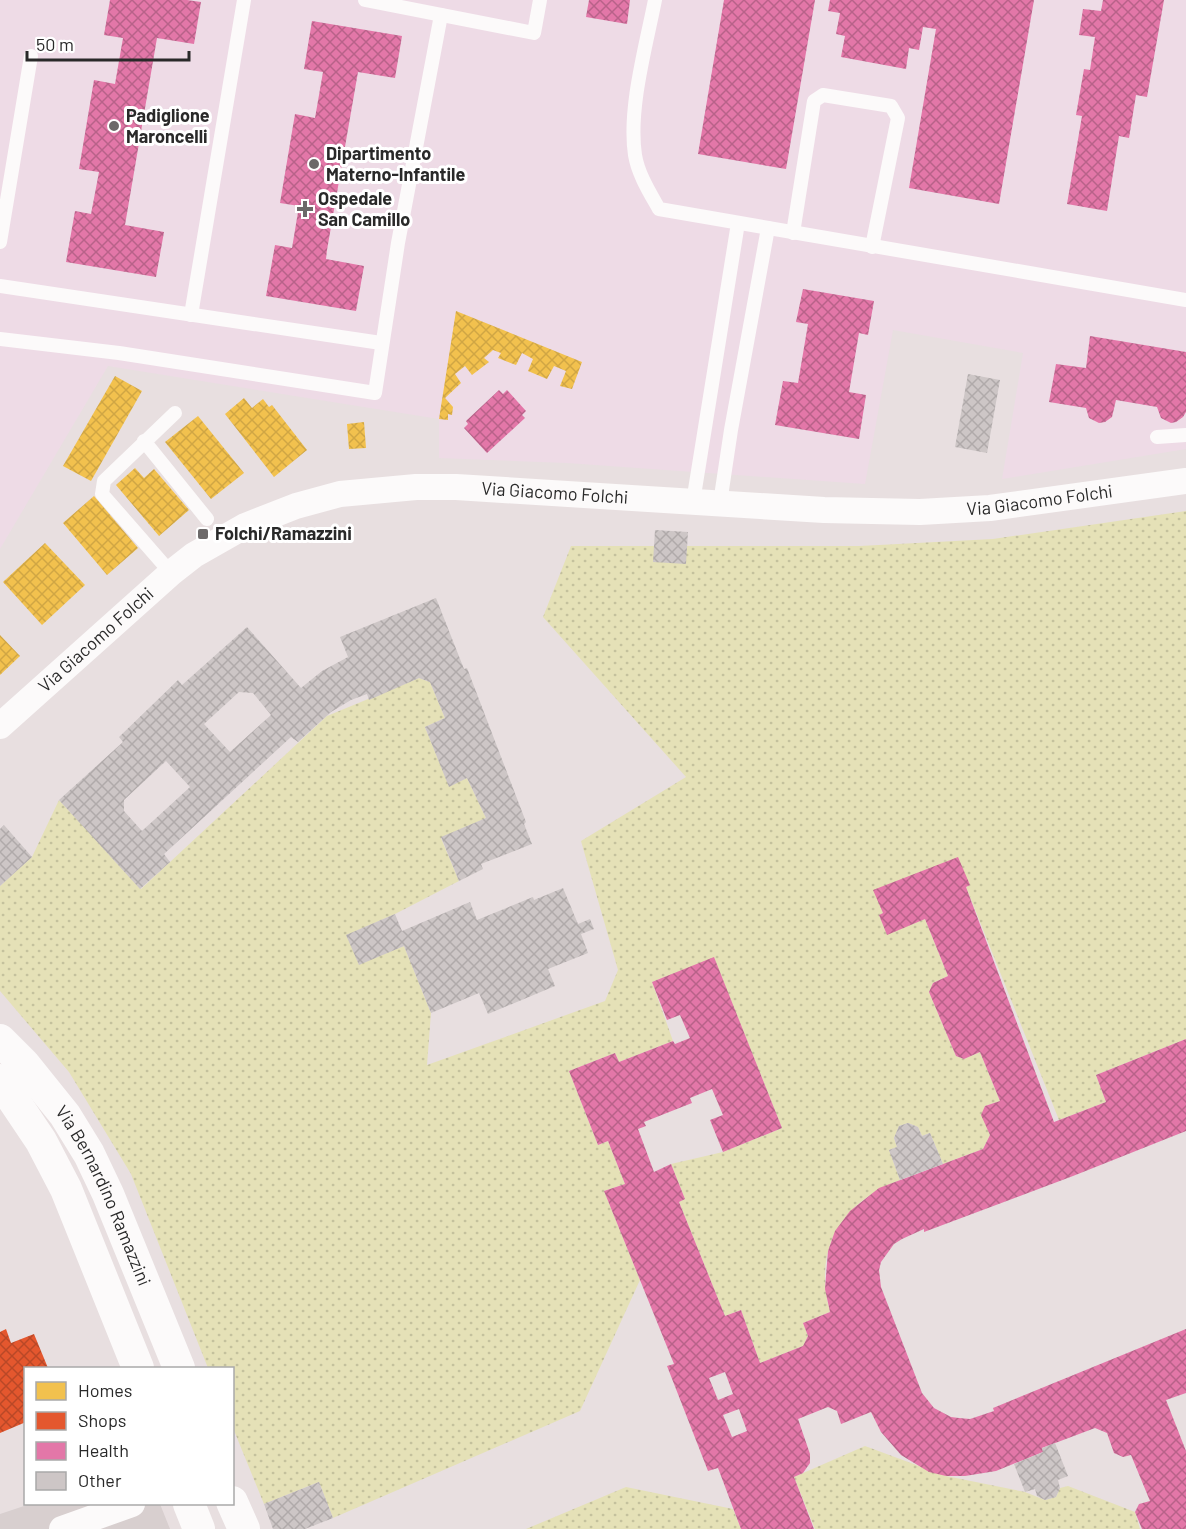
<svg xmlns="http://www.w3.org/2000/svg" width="1186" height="1529" font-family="Barlow,sans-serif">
<defs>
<pattern id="park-dots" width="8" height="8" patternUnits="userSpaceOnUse" patternTransform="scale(1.5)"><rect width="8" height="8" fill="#e5e1b7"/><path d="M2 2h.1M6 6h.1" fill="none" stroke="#c4c19d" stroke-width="1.8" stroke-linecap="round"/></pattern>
<pattern id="homes-cross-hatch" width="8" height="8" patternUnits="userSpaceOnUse" patternTransform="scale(1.5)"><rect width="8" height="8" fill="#f2c14e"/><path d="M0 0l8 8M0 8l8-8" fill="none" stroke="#d0a644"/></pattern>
<pattern id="shops-cross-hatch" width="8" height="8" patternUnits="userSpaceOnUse" patternTransform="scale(1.5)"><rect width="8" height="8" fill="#e4572e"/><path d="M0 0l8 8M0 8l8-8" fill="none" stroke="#b94827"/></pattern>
<pattern id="health-cross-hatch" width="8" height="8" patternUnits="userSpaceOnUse" patternTransform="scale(1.5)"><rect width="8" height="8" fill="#e377a8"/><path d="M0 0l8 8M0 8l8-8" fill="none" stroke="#b86289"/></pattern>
<pattern id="building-cross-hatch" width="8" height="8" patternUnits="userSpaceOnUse" patternTransform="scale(1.5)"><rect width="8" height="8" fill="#cdc6c6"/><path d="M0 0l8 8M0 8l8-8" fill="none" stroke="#b0aaaa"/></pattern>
</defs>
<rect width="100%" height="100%" fill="#e8dfe0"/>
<polygon fill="#eedbe6" points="0,0 1186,0 1186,449 1002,479 1023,353 893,330 865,484 567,463 439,458 439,419 108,366 0,549"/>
<g fill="url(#park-dots)">
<path d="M1186,511V1039L1096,1075L1106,1102L1059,1120L966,887L970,885L874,890L883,913L879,915L887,934L925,919L948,976L933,983L929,992L956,1056L964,1059L980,1052L1000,1101L985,1106L982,1115L990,1135L983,1149L943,1164L930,1133L922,1136L918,1127L908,1123L899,1126L894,1138L897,1147L889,1150L900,1180C840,1203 813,1249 830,1312L803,1323L808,1336L803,1346L760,1363L741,1310L725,1316L679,1202L685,1199L671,1164L723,1152L782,1128L714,958L652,982L673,1041L619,1062L615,1053L569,1071L598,1145L608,1141L625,1184L604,1191L640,1280L580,1411L333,1518L319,1482L264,1504L233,1428L232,1368H208L131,1174L69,1072L0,991V886L32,857L59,800L141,889L327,716L419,678L430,682L445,718L425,727L449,786L467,778L486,818L441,838L459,881L395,914L347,935L359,964L404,946L431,1013L427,1065L605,1001L618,970L581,841L686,777L543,617L571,546H860L993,539Z"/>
<polygon points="865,1446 946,1476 1025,1492 1045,1500 1056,1497 1060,1488 1068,1486 1135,1512 1140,1529 815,1529 794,1477"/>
<polygon points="626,1487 733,1509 741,1529 526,1529"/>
</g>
<polygon fill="#d8cfcf" points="30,1504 160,1504 170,1529 0,1529 0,1514"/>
<g fill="url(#homes-cross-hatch)">
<polygon points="456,311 582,362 572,389 560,386 566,371 554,366 547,379 528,371 533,359 522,353 516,365 498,358 501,353 493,350 484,358 489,362 472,375 465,366 455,374 461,383 445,398 453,407 452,415 448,414 448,420 439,419"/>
<polygon points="115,376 142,391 91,481 63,466"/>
<polygon points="244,398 252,408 263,399 269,407 272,405 307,450 274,477 225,414"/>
<polygon points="198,416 244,473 211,499 165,442"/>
<polygon points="364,422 366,448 349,449 347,424"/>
<polygon points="135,468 144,478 154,469 189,510 159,536 116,485"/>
<polygon points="94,496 138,548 107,575 63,523"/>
<polygon points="45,543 85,585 42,625 3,582"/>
<polygon points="0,635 20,656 0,675"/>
</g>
<polygon fill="url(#shops-cross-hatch)" points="6,1329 11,1343 34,1334 48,1368 26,1368 26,1422 0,1433 0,1332"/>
<g fill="url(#health-cross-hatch)" fill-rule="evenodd">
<polygon points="110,0 187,0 201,2 194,44 157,38 125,225 164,232 156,277 66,262 75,211 91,214 99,172 79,169 94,80 115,84 123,38 104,35"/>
<polygon points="589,0 630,0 627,24 586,17"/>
<polygon points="724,0 815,0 786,169 698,154"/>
<polygon points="830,0 1034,0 999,204 909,188 936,29 923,27 919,50 909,48 906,69 841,57 845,36 836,34 840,13 828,11"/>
<polygon points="1103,0 1164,0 1147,97 1136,95 1129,138 1119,136 1107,211 1067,204 1082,116 1076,115 1084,69 1090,70 1095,37 1079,35 1083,9 1101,11"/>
<polygon points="312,21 402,36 395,78 358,72 327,250 326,259 364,266 356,311 266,296 275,245 292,248 299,206 280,203 295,114 315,118 323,72 304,69"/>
<polygon points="803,289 874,301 868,335 859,333 849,392 866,395 859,439 775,425 783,381 798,383 808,324 796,322"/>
<polygon points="1090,336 1186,352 1186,412 1183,417 1176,422 1171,423 1161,418 1157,407 1116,400 1112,417 1105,422 1099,423 1089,418 1086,408 1049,402 1056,364 1086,368"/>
<polygon points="499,390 503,394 507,390 526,411 522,415 525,418 487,453 464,428 468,424 466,421"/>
<path d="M958,857L970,885L966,887L1054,1122L1106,1102L1096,1075L1186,1039V1131L1073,1176L924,1232V1229L902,1239L894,1244L881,1262L879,1270L881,1287L922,1393L934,1408L951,1417L959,1418L970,1419L994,1411L993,1408L1186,1329V1393L1166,1400L1186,1451V1529H1142L1135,1512L1139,1504L1150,1501L1131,1455L1123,1457L1114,1453L1107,1433L1095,1428L1042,1448L1043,1452L996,1471L965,1476H946L929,1472L901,1455L881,1432L871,1412L841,1424L837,1411L828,1407L798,1419L810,1454V1463L803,1473L794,1477L814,1529H741L718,1468L708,1471L667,1366L674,1364L604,1191L625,1184L608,1141L598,1145L569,1071L615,1053L619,1062L673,1041L675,1044L690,1038L680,1015L667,1020L652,982L714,957L782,1128L723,1152L710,1120L723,1115L712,1089L690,1098L692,1103L644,1122L646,1126L638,1129L654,1172L671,1164L685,1199L679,1202L725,1316L741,1310L760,1363L803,1346L808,1336L803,1323L830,1312L825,1289L828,1251L835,1231L850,1211L879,1188L983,1149L990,1135L981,1115L985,1106L1000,1101L980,1052L964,1059L956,1056L929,992L933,983L948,976L925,919L887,935L879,915L883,913L873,890ZM725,1372L733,1394L718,1400L709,1378ZM739,1409L747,1431L732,1437L723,1415Z"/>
</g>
<g fill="url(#building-cross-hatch)" fill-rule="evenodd">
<polygon points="968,374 1000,380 987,453 955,447"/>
<polygon points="655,530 688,532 686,564 653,562"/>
<path d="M436,598L464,669L467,668L526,822L524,824L532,844L481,864L483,869L459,881L441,837L486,818L467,778L449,787L425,727L445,718L430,682L419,678L369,700L367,694L351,700L331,712L298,742L291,737L164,854L170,862L140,889L59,800L123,742L119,737L178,680L182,685L247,627L301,688L322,671L348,657L340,637ZM239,692L253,693L271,715L230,752L204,724ZM166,761L190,787L142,831L124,811V800Z"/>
<polygon points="4,825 32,857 0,886 0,829"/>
<polygon points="563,888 578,924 590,919 594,929 581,934 588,953 548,969 555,986 488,1014 479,993 431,1013 404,946 359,965 346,935 395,914 402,931 470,902 477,920 533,897 534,900"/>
<polygon points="908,1123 918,1127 922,1136 930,1133 943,1164 900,1180 889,1150 897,1147 894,1138 899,1126"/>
<polygon points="1055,1443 1068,1476 1058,1480 1060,1488 1056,1497 1045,1500 1037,1496 1035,1489 1025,1492 1014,1464 1043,1452 1042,1448"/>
<polygon points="319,1482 333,1518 305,1529 273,1529 264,1504"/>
</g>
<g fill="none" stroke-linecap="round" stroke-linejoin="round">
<g stroke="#fcfafa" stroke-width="14">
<polyline points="365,0 534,33 540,0"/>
<path d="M655,0C646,46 628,109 635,155C638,174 650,193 659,209L1186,300"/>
<polyline points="793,233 814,101 823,95 891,106 898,118 872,247"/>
<polyline points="0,242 31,56"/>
<polyline points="0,286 381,343"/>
<polyline points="191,315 244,0"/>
<polyline points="0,339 119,353 375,393 398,243 441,15"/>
<polyline points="1157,437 1186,435"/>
<polyline points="144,441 207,519"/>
<polyline points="693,502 738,223"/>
<polyline points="720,503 731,430 768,228"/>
<polyline points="171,573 102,494 104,481 175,413"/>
</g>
<g stroke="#fcfafa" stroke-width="26">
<path id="s1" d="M0,726L171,573L194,555L245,526L296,506L340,494L416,487H456L824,510L920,512L990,508L1186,481"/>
<polyline points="62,1529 132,1504"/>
</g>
<g stroke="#fcfafa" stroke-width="32">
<path id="s2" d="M0,1040L24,1064L65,1115L89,1154L108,1194L179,1368"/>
<polyline points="0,1080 41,1141 66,1189 138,1368"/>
<polyline points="232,1502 244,1529"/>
<polyline points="189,1504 199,1529"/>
</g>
</g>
<g fill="#6c6969" stroke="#fff" stroke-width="2">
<circle cx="114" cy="126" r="6"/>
<circle cx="314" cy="164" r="6"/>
<path d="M302 200h6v6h6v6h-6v6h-6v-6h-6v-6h6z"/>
<rect x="197" y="528" width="12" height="12" rx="3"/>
</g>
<g text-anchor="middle" stroke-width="6" stroke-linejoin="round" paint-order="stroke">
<g font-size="18" font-weight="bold" fill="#292929" stroke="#fff" text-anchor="start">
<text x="126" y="122">Padiglione<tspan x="126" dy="21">Maroncelli</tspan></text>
<text x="326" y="160">Dipartimento<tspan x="326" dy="21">Materno-Infantile</tspan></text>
<text x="318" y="205">Ospedale<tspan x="318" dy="21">San Camillo</tspan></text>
<text x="215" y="540">Folchi/Ramazzini</text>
</g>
<g font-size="18" fill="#292929" stroke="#fff">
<text dy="6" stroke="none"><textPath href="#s1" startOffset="633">Via Giacomo Folchi</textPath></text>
<text dy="6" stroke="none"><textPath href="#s1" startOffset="1119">Via Giacomo Folchi</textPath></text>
<text dy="6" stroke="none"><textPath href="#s1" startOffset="129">Via Giacomo Folchi</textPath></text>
<text dy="6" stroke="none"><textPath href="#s2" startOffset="189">Via Bernardino Ramazzini</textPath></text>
</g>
</g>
<rect x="24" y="1367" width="210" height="138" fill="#ffffff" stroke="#a9a9a9" stroke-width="1.5"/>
<rect x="36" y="1382" width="30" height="18" fill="#f2c14e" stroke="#a9a9a9" stroke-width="1.5"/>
<text x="78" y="1397" font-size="18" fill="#292929">Homes</text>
<rect x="36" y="1412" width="30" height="18" fill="#e4572e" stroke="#a9a9a9" stroke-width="1.5"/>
<text x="78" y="1427" font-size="18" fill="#292929">Shops</text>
<rect x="36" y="1442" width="30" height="18" fill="#e377a8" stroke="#a9a9a9" stroke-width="1.5"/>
<text x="78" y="1457" font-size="18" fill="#292929">Health</text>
<rect x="36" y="1472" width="30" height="18" fill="#cdc6c6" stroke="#a9a9a9" stroke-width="1.5"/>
<text x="78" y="1487" font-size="18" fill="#292929">Other</text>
<path d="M27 51v9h162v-9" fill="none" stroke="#292929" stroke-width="3"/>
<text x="36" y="51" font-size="18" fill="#292929" stroke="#ffffff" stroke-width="4.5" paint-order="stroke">50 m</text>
</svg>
